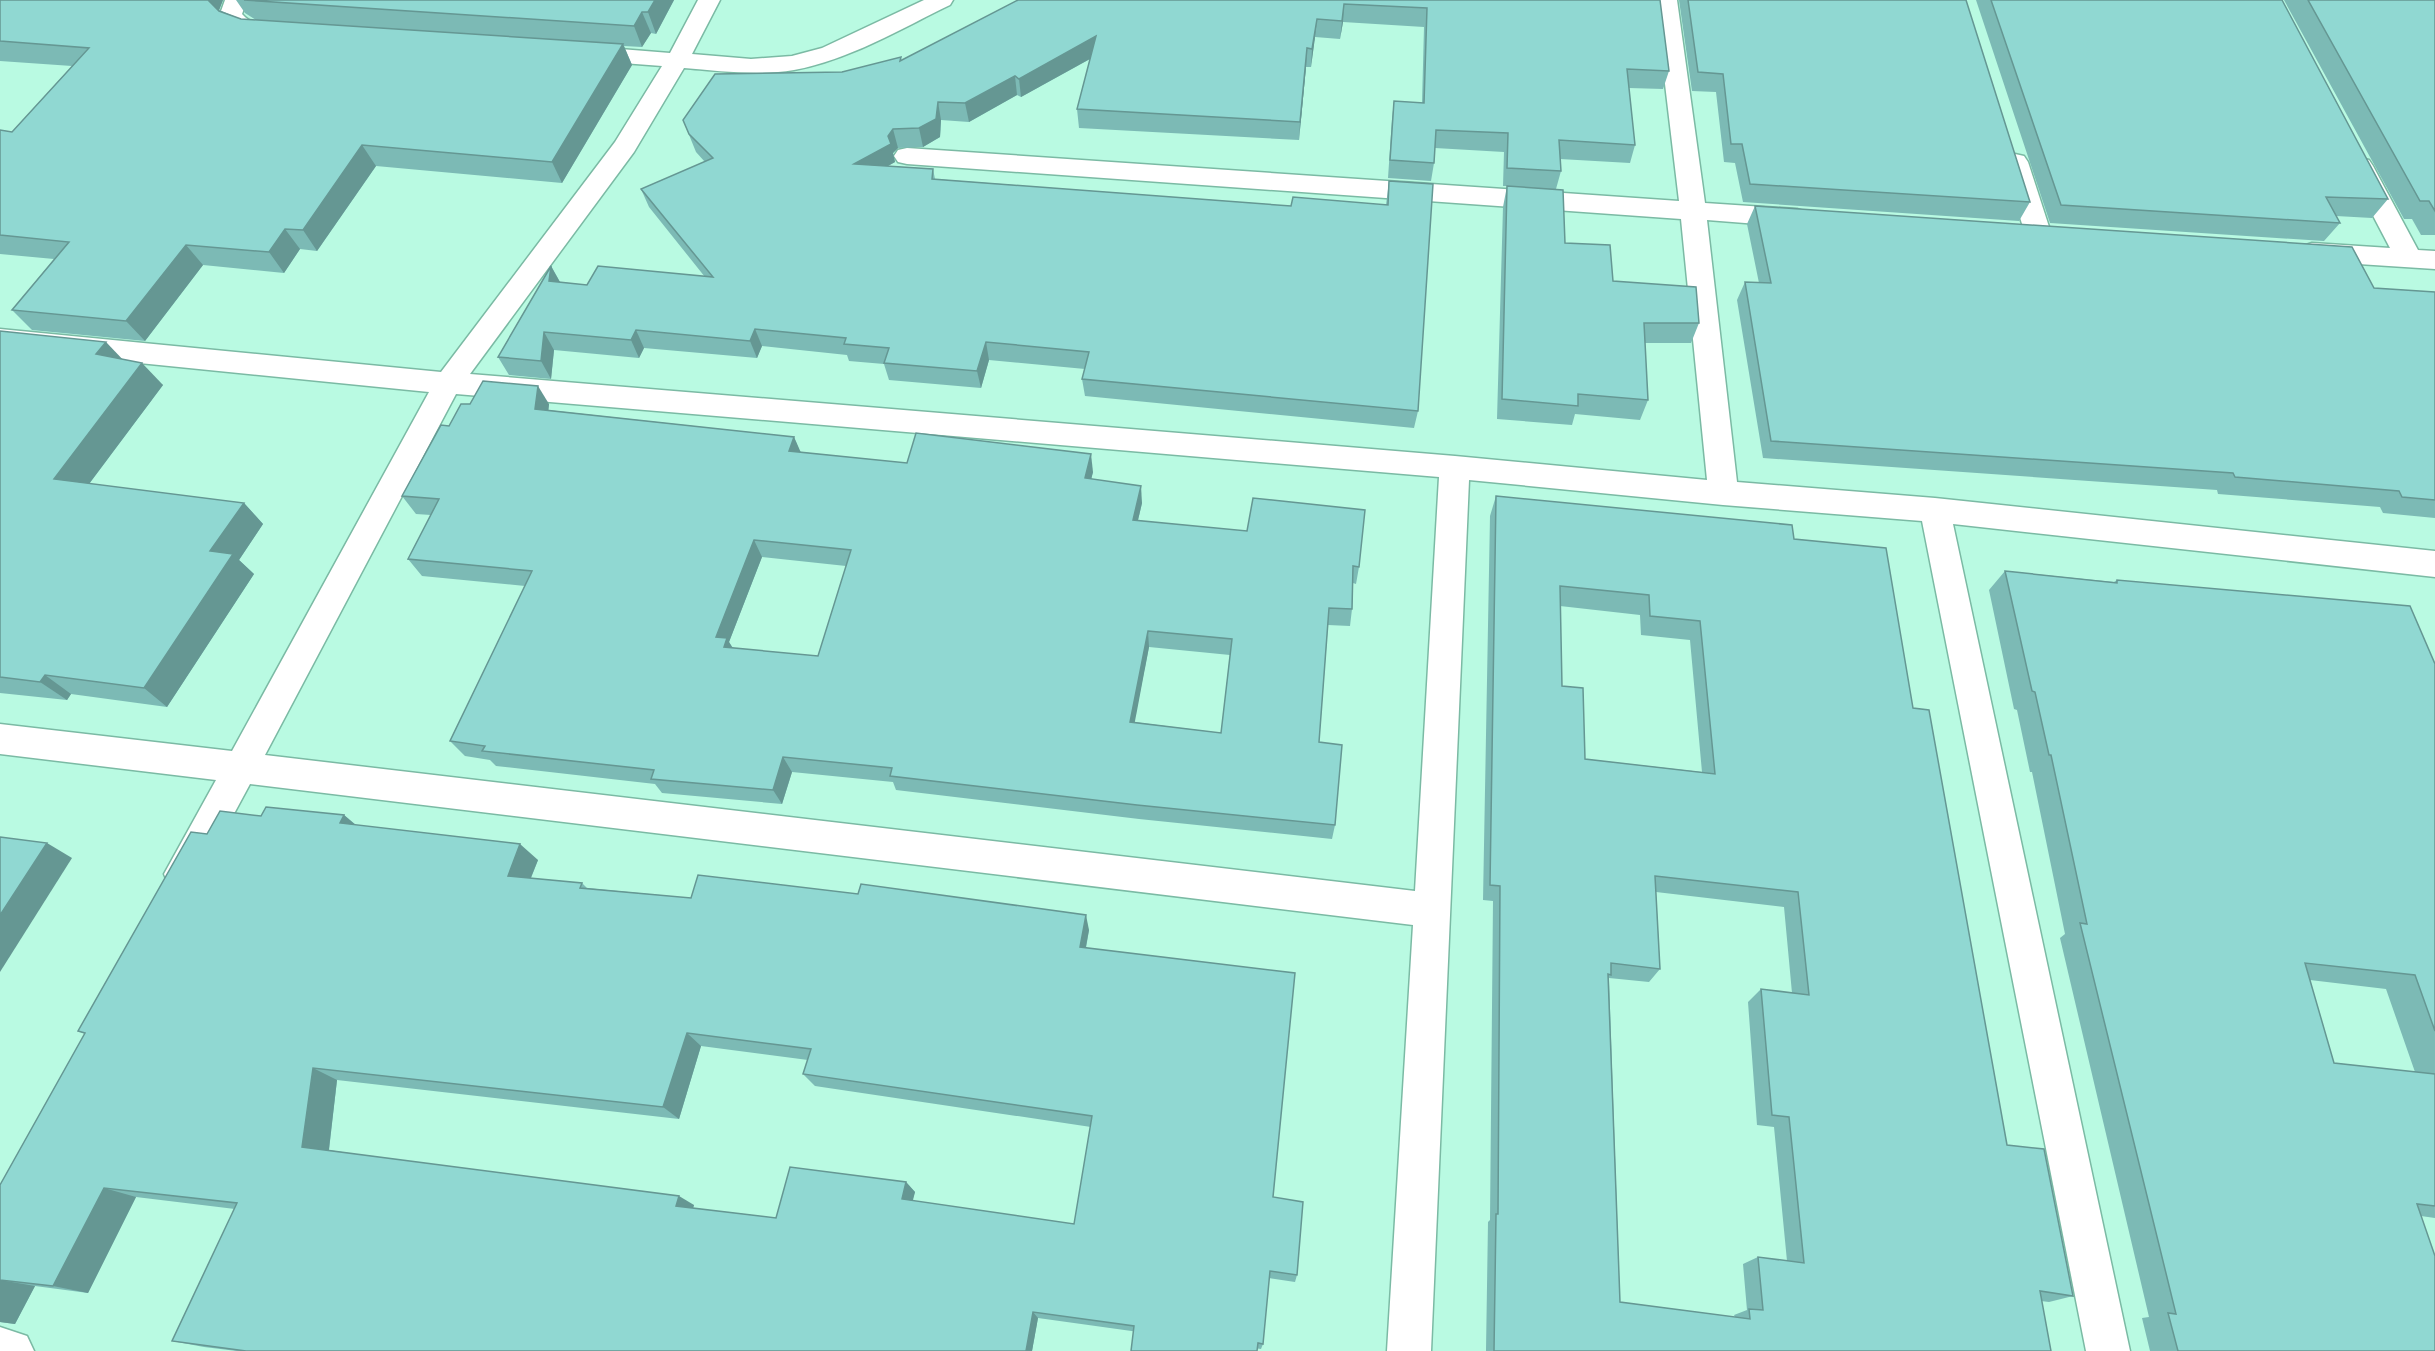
<svg xmlns="http://www.w3.org/2000/svg" width="2435" height="1351" font-family="'PT Sans Narrow',sans-serif">
<rect width="100%" height="100%" fill="#b9fae2"/>
<g fill="none" stroke-linecap="round" stroke-linejoin="round">
<defs>
<g id="minor">
<path d="M225,0H247L242,14C252,26 266,24 279,27L283,32L279,37C256,43 231,35 220,14Z"/>
<path d="M698,0H720L692,54L751,59L792,56L822,48L924,0H953L950,5C900,29 849,60 794,70C758,76 720,71 684,68L634,152L470,374L1455,456L1707,480L1681,219L907,164L898,162L894,156L898,150L907,148L1679,201L1655,0H1677L1705,203L1797,209L1806,212L1810,218L1806,224L1797,227L1707,220L1737,482L1935,498L2435,551V577L1953,524L2130,1351H2086L1922,521L1723,505L1469,480L1431,1351H1387L1413,925L250,784L195,886L182,891L169,886L164,874L216,780L0,754V724L232,751L429,392L0,349V329L441,372L615,142L662,66L583,60L575,58L571,53L575,48L583,46L670,53ZM456,394L1439,477L1415,891L265,755Z"/>
<polygon points="2015,154 2024,156 2028,162 2051,233 2047,239 2038,242 2029,239 2025,233 2002,162 2006,156"/>
<polygon points="2360,158 2369,160 2373,166 2418,250 2435,251 2435,269 2312,261 2303,258 2299,252 2303,246 2312,243 2390,248 2347,166 2351,160"/>
<polygon points="0,1327 27,1336 34,1351 0,1351"/>
</g>
</defs>
<use href="#minor" stroke="#7bbaa4" stroke-width="3"/>
<use href="#minor" fill="#fff" fill-rule="evenodd"/>
</g>
<g fill="#7cbab5" fill-rule="evenodd">
<polygon points="0,0 223,0 219,10 241,19 256,20 245,13 236,0 674,0 656,34 651,33 642,47 624,46 632,65 562,183 376,166 317,251 300,249 284,273 203,265 145,341 32,330 12,310 54,259 0,254 0,130 12,132 72,66 0,61"/>
<polygon points="1018,0 1660,0 1669,71 1663,89 1629,88 1635,145 1630,163 1560,159 1561,171 1556,189 1565,243 1613,281 1699,323 1691,343 1645,343 1648,400 1640,420 1575,414 1572,425 1497,419 1503,207 1507,186 1503,186 1504,152 1435,148 1434,163 1431,181 1388,178 1392,119 1394,101 1422,103 1424,27 1343,22 1340,39 1315,37 1311,67 1306,67 1299,140 1079,128 1077,109 1090,59 1021,97 1017,95 969,122 941,120 940,137 923,147 898,148 893,153 895,162 888,166 933,169 935,179 1291,206 1386,205 1389,181 1418,411 1414,428 1085,396 1082,379 1085,369 989,360 981,388 889,380 884,364 849,361 847,355 762,346 757,358 644,348 639,358 554,350 551,379 509,375 498,357 551,266 560,282 587,285 705,277 649,207 641,189 705,162 696,152 683,120 842,72 902,60"/>
<polygon points="1679,0 1966,0 2030,202 2019,221 1743,202 1735,163 1724,162 1716,92 1692,91"/>
<polygon points="1976,0 2282,0 2388,199 2372,218 2336,216 2340,223 2324,241 2050,223"/>
<polygon points="2284,0 2435,0 2435,235 2421,235 2412,219 2404,219"/>
<polygon points="1755,206 2374,288 2435,292 2435,518 2383,513 2380,507 2218,494 2217,490 1763,458 1737,300 1745,282 1759,283 1747,224"/>
<polygon points="0,331 122,359 163,385 89,484 244,503 263,524 239,560 254,574 167,707 71,694 67,700 0,693"/>
<path d="M470,404H549L548,410L794,437L800,452L907,463L1093,472L1091,479L1142,503L1138,520L1359,567L1356,584L1353,583L1352,609L1350,626L1328,625L1319,742L1335,825L1332,839L1139,819L896,790L893,782L792,772L782,804L662,793L655,784L496,766L490,760L465,756L450,741L525,586L422,576L408,559L431,515L416,514L402,496L449,426ZM762,557L846,566L818,656L733,648L729,642ZM1149,647L1230,655L1221,733L1134,722Z"/>
<path d="M1496,496L1794,539L1913,708L2007,1145L2073,1296L2049,1302L2041,1301L2051,1351H1486L1488,1222L1490,1220L1493,901L1483,900L1490,516ZM1560,606L1640,615L1641,635L1690,640L1702,772L1585,759L1562,686ZM1656,892L1784,907L1792,993L1761,989L1748,1002L1757,1125L1774,1127L1787,1261L1758,1257L1743,1264L1747,1310L1734,1315L1735,1317L1620,1302L1609,979V978L1649,982L1660,969Z"/>
<path d="M2005,571L2114,582L2117,580L2435,664V1218L2421,1216L2435,1351H2150L2142,1318L2149,1317L2060,938L2065,934L2032,772H2030L2017,710L2014,709L1989,590ZM2310,980L2386,989L2415,1072L2334,1063Z"/>
<path d="M344,815L356,825L538,860L531,878L582,883L587,888L691,898L1089,930L1086,948L1273,1197L1297,1275L1295,1282L1269,1278L1263,1344L1261,1349L1038,1318L1032,1351H237L204,1347L172,1341L235,1209L136,1197L88,1293L35,1286L15,1324L0,1322V1185L85,1034L78,1031L207,834L261,816ZM701,1046L808,1060L803,1074L815,1086L1091,1127L1074,1224L912,1201L915,1192L906,1182L776,1218L693,1208L694,1205L329,1150L337,1080L679,1119Z"/>
</g>
<g fill="#659793">
<polygon points="208,0 223,0 218,13"/>
<polygon points="655,0 674,0 656,34 648,12"/>
<polygon points="1344,4 1343,22 1340,39 1342,21"/>
<polygon points="642,12 651,33 642,47 634,26"/>
<polygon points="1317,19 1315,37 1311,67 1312,49"/>
<polygon points="1096,36 1097,55 1021,97 1019,79"/>
<polygon points="623,44 632,65 562,183 552,162"/>
<polygon points="1307,48 1306,67 1299,140 1300,122"/>
<polygon points="1015,76 1017,95 969,122 965,103"/>
<polygon points="938,102 941,120 940,137 923,147 919,128"/>
<polygon points="893,129 898,148 893,153 895,162 859,182 854,164 888,136"/>
<polygon points="362,145 376,166 317,251 303,230"/>
<polygon points="285,229 300,249 284,273 269,252"/>
<polygon points="186,245 203,265 145,341 126,321"/>
<polygon points="551,266 561,284 549,281"/>
<polygon points="755,329 762,346 757,358 750,341"/>
<polygon points="636,330 644,348 639,358 631,340"/>
<polygon points="544,332 554,350 551,379 541,361"/>
<polygon points="106,342 127,364 96,354"/>
<polygon points="986,342 989,360 981,388 977,371"/>
<polygon points="142,363 163,385 77,500 54,479"/>
<polygon points="538,386 549,404 547,427 535,409"/>
<polygon points="794,437 802,455 789,451"/>
<polygon points="1091,454 1093,472 1087,496 1085,478"/>
<polygon points="1141,486 1142,503 1134,537 1133,520"/>
<polygon points="244,503 263,524 239,560 254,574 167,707 144,688 210,551"/>
<polygon points="754,540 762,557 729,642 736,654 725,653 716,637"/>
<polygon points="1148,631 1149,647 1132,737 1130,722"/>
<polygon points="45,675 71,694 67,700 40,682"/>
<polygon points="783,757 792,772 782,804 773,790"/>
<polygon points="344,815 365,833 340,823"/>
<polygon points="47,843 72,858 0,972 0,915"/>
<polygon points="520,844 538,860 525,892 508,876"/>
<polygon points="1086,915 1089,930 1083,962 1080,947"/>
<polygon points="687,1033 701,1046 679,1119 663,1107"/>
<polygon points="313,1068 337,1080 328,1157 302,1147"/>
<polygon points="906,1182 915,1192 911,1208 902,1199"/>
<polygon points="104,1188 136,1197 88,1293 53,1286"/>
<polygon points="679,1196 694,1205 691,1215 676,1206"/>
<polygon points="0,1280 35,1286 15,1324 0,1322"/>
<polygon points="1033,1312 1038,1318 1032,1351 1026,1351"/>
</g>
<g fill="#90d8d2" stroke="#659793" stroke-width="1.5" fill-rule="evenodd">
<polygon points="0,0 208,0 219,11 241,19 623,44 552,162 362,145 303,230 285,229 269,252 186,245 126,321 12,310 69,242 0,235 0,130 12,132 89,48 0,41"/>
<polygon points="244,0 655,0 648,12 642,12 634,26"/>
<polygon points="1018,0 1660,0 1669,71 1627,69 1635,145 1559,140 1561,171 1507,168 1508,133 1436,130 1434,163 1390,160 1394,101 1424,103 1427,8 1344,4 1342,21 1317,19 1312,49 1307,48 1300,122 1077,109 1096,36 1019,79 1015,76 965,103 938,102 936,119 919,128 893,129 888,136 891,144 854,164 933,169 932,179 1291,206 1293,197 1388,205 1389,181 1433,184 1418,411 1082,379 1089,352 986,342 977,371 884,363 889,348 844,344 846,338 755,329 750,341 636,330 631,340 544,332 541,361 498,357 551,266 549,281 587,285 598,266 713,277 641,189 713,158 689,134 683,120 715,74 842,72 901,57 900,61"/>
<polygon points="1688,0 1966,0 2030,202 1750,184 1742,144 1731,144 1723,74 1698,72"/>
<polygon points="1991,0 2282,0 2388,199 2326,197 2340,223 2061,205"/>
<polygon points="2308,0 2435,0 2435,211 2429,201 2420,201"/>
<polygon points="1507,186 1563,190 1565,243 1610,245 1613,281 1696,287 1699,323 1644,323 1648,400 1578,394 1578,406 1502,399"/>
<polygon points="1755,206 2352,247 2374,288 2435,292 2435,500 2402,497 2399,491 2235,477 2233,473 1771,441 1745,282 1771,283"/>
<polygon points="0,331 106,342 96,354 142,363 54,479 244,503 210,551 233,554 144,688 45,675 40,682 0,677"/>
<path d="M483,381L538,386L535,409L794,437L789,451L907,463L916,433L1091,454L1085,478L1141,486L1133,520L1247,531L1253,498L1365,510L1359,567L1353,566L1352,609L1329,608L1319,742L1342,745L1335,825L1137,805L890,776L892,768L783,757L773,790L651,779L654,770L482,751L485,746L450,741L532,571L408,559L439,499L402,496L441,425L449,426L461,404H470ZM754,540L851,550L818,656L724,647L727,638L716,637ZM1148,631L1232,639L1221,733L1130,722Z"/>
<path d="M1496,496L1792,525L1794,539L1886,548L1913,708L1929,710L2007,1145L2044,1149L2073,1296L2040,1291L2051,1351H1494L1496,1214H1498L1500,886L1490,885ZM1560,586L1649,595L1650,616L1700,621L1715,774L1585,759L1583,688L1562,686ZM1655,876L1798,892L1809,995L1761,989L1772,1115L1789,1117L1804,1263L1758,1257L1763,1310L1749,1309L1750,1319L1620,1302L1608,974L1611,975V963L1660,969Z"/>
<polygon points="2005,571 2117,583 2117,580 2410,606 2435,664 2435,1031 2415,975 2305,963 2334,1063 2435,1074 2435,1206 2417,1204 2435,1256 2435,1351 2178,1351 2168,1313 2176,1314 2080,923 2087,924 2051,755 2049,755 2035,692 2032,691"/>
<path d="M266,807L344,815L340,823L520,844L508,876L582,883L580,888L691,898L698,875L858,894L861,884L1086,915L1080,947L1295,973L1273,1197L1303,1202L1297,1275L1270,1271L1263,1344L1258,1343L1257,1351H1131L1134,1326L1033,1312L1026,1351H246L172,1341L237,1203L104,1188L53,1286L0,1280V1185L85,1033L78,1031L191,832L207,834L220,811L261,816ZM687,1033L811,1049L803,1074L1092,1116L1074,1224L902,1199L906,1182L790,1167L776,1218L676,1206L679,1196L302,1147L313,1068L663,1107Z"/>
<polygon points="0,837 47,843 0,915"/>
</g>
</svg>
